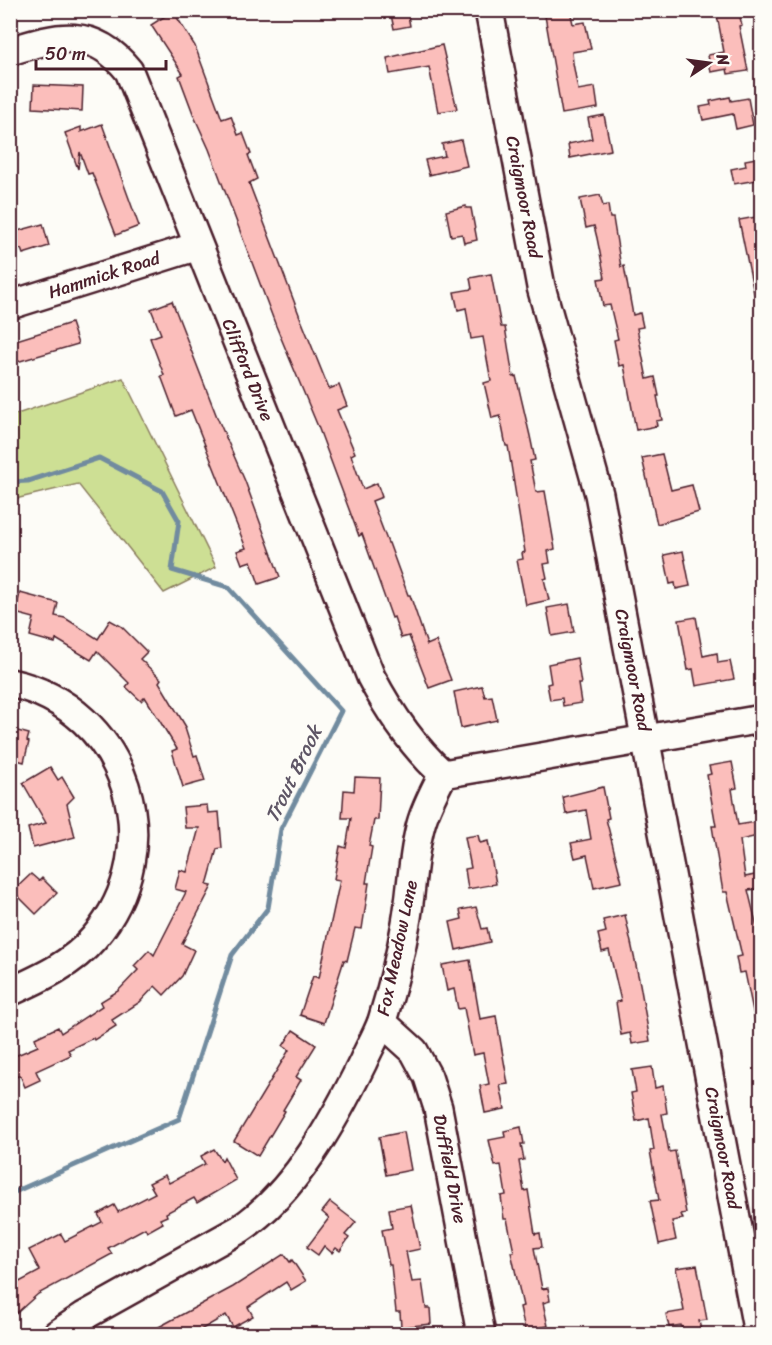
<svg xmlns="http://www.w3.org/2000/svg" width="772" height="1345" font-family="Sriracha,sans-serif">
<rect width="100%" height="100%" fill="#fdfcf7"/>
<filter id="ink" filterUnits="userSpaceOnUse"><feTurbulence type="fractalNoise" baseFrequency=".0167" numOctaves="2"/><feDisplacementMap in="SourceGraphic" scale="12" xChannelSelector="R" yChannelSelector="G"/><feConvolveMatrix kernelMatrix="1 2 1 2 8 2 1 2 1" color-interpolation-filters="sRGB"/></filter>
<g filter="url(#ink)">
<polygon fill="#cddf94" stroke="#8c7f60" stroke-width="1.5" points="123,378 216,567 164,593 78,484 11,500 11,416"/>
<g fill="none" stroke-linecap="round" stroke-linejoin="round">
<polyline stroke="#718b9f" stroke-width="5" points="10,482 28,481 99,458 162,491 179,521 172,570 228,587 341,711 281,829 268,908 232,955 179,1119 10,1194"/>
</g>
<g fill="#fbbebb" stroke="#4a1f2b" stroke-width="1.5">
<polygon points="390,10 407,10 410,26 394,29"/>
<polygon points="544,10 570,10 573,24 585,22 591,49 572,52 573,63 578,90 595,87 598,108 562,114"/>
<polygon points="719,10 738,10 742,25 739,26 748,71 728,74 727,69 711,72 708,55 724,52 717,15 720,14"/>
<polygon points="173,11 195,46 222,119 231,116 238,135 243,133 251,154 248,155 257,179 249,183 300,317 329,389 339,385 347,406 337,410 355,453 351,455 363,489 377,483 382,497 372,501 388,543 389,543 408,595 410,595 427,645 436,641 451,680 429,688 409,636 401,638 394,617 392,618 362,534 359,536 319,429 276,326 209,149 194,116 179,76 183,74 151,25"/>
<polygon points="442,45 457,109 438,112 429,67 390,74 387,58"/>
<polygon points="34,85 83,87 82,111 33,108"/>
<polygon points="730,97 731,101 748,98 753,125 736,129 733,114 703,120 700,107 711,105 710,101"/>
<polygon points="604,115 611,150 570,158 568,144 592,139 588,118"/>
<polygon points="102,124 139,226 116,235 92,173 88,174 80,152 78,169 65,133 81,127 81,132"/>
<polygon points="461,140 467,166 429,175 425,160 445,156 442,144"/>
<polygon points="762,157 762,179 734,184 731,169 746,166 745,160"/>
<polygon points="600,195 603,206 608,205 610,218 613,218 621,267 624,266 633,315 640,313 643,327 637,328 647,379 655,377 659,396 657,396 662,420 656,421 657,426 636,430 624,365 619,366 614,340 618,339 610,305 603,306 598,279 605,278 597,238 594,226 586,228 580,199"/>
<polygon points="466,206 466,208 471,208 477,240 464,243 462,234 451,236 446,211"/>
<polygon points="762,216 762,293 754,293 739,220"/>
<polygon points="43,224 49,246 23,254 21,249 10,252 10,233"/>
<polygon points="491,274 501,327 505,327 513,377 516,376 530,436 535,460 530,461 536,492 545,491 555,549 548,551 550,563 544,564 547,578 544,579 549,600 526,605 517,560 523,559 522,553 525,552 508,446 506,446 500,416 492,418 484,383 491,381 483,337 471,339 466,308 458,310 454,292 472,289 470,278"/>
<polygon points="172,301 217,417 245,481 280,577 259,584 251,561 242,564 237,551 246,548 191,410 176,416 161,376 164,375 150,338 161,334 151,309"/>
<polygon points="71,323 78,344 10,364 10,342"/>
<polygon points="662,454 671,490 692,485 699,512 657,524 642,458"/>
<polygon points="683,551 690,586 676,589 675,583 670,584 664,555"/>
<polygon points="20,593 58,603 55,616 65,618 98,639 110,620 121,626 147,652 140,659 161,679 159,682 186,727 185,728 194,756 197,755 205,781 183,787 172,751 177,749 145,697 141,701 126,687 129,683 97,651 91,660 56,639 55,643 30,636 34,618 15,613"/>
<polygon points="569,604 574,632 552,636 547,608"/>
<polygon points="696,617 703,656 717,653 718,663 730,661 734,679 696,686 693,669 688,670 679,620"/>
<polygon points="577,658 581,684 578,684 581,703 563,706 562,698 550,700 547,684 551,683 548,664"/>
<polygon points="482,686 485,697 492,696 497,720 461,728 454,692"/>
<polygon points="14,730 29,734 27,741 29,742 24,762 10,758 10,737 12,737"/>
<polygon points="732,762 737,788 732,789 738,825 756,822 758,836 740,840 745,877 755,875 757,889 748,890 762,947 762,1020 755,1021 745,972 739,973 736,957 742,956 727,892 723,892 712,826 716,826 707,775 711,774 709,766"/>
<polygon points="50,767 58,780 62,777 74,797 67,804 75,837 33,848 28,828 46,823 23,783"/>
<polygon points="355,777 380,778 378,820 374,820 369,846 372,847 366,883 369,883 362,929 355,928 347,961 344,960 324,1023 300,1015 313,976 319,978 340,880 334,879 340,846 346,848 351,818 342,818 344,790 354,791"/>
<polygon points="603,787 609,818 606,819 622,882 594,888 587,855 575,858 571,843 591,839 586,810 566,814 563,797"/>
<polygon points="207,805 208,813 219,812 222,848 217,849 207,885 212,886 182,944 194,950 182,976 164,995 155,986 140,1002 112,1020 116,1026 94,1040 93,1038 68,1050 71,1055 36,1071 40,1080 25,1087 20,1075 10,1080 10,1058 38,1046 35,1038 58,1027 61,1033 102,1006 100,1002 118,991 138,970 134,966 149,950 154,955 186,892 175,889 180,870 187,872 199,828 185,828 183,807"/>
<polygon points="478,835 480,843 488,841 496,884 468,889 465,869 471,868 465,837"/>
<polygon points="31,874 39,881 42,878 57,893 36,914 13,891"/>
<polygon points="476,907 482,929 487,928 490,942 456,950 450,922 462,919 460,910"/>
<polygon points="625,915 640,984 650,1041 632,1044 630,1033 621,1035 616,1002 621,1001 609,950 602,952 598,934 606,932 603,920"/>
<polygon points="470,960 480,1019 496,1016 508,1084 500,1085 505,1109 485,1113 480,1086 489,1084 483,1053 473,1055 464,1008 458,1009 454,989 447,991 442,965"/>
<polygon points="293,1030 316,1045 296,1077 301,1080 283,1110 285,1111 258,1156 234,1141 289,1050 283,1046"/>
<polygon points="652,1067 655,1088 663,1086 667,1113 662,1114 669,1152 675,1151 686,1213 681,1214 683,1219 672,1221 676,1240 659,1244 650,1201 659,1200 650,1151 654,1150 649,1118 636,1121 631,1093 636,1092 632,1070"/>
<polygon points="521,1127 524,1144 521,1144 524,1160 519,1161 524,1191 528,1190 535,1234 540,1233 542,1247 534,1248 542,1289 548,1288 550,1301 543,1303 548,1326 525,1330 520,1307 523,1306 511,1252 514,1252 507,1219 504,1219 501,1196 506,1195 501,1165 495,1166 489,1140 505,1137 504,1131"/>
<polygon points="404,1132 411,1170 386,1175 379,1137"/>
<polygon points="214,1149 222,1161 224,1157 236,1180 197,1203 194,1198 166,1213 167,1216 160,1219 163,1223 147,1232 145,1228 108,1248 112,1254 38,1294 10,1319 10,1287 40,1271 29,1250 61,1234 65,1241 102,1222 98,1214 114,1205 118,1212 155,1193 149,1183 165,1175 169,1183 205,1164 201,1156"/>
<polygon points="330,1202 356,1222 345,1235 349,1238 340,1251 336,1248 332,1253 324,1246 318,1255 307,1247 329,1218 322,1212"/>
<polygon points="411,1205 420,1249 406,1252 412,1282 422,1281 426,1308 430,1308 431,1324 401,1327 400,1312 396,1312 391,1265 389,1265 382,1230 392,1228 389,1209"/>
<polygon points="284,1254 290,1262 292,1260 306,1281 291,1290 286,1282 248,1307 253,1316 233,1327 226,1315 192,1335 144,1335 233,1287"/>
<polygon points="697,1265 707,1320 699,1321 702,1335 683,1335 681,1325 669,1327 666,1314 684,1311 676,1268"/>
</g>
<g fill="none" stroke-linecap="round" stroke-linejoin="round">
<defs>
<g id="minor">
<polyline points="489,10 541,287 599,494 758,1334"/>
<path d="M10,51C59,36 93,26 129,71L371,677C390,713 413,747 443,774"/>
<polyline points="10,305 198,246"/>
<path d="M10,683C128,708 171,848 94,938C72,964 41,978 10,992"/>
<polyline points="443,774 762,719"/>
<polyline points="382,1022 414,1051 428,1077 438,1108 481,1334"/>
<path d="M57,1334L84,1316L240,1229C295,1192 334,1121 363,1062C369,1048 377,1035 382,1021C391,992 401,952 406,923C412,891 412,855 421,824C426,806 435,790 443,774"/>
</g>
</defs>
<use href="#minor" stroke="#4a1f2b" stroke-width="32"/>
<use href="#minor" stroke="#fdfcf7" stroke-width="27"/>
</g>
</g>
<g text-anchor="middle" stroke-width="4.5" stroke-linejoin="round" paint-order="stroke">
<g font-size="18" fill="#4a1f2b" stroke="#fdfcf7">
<text transform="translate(524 197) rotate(79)" y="6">Craigmoor Road</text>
<text transform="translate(104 275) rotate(-18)" y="6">Hammick Road</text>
<text transform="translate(248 370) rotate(68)" y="6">Clifford Drive</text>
<text transform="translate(633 670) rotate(79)" y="6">Craigmoor Road</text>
<text transform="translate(397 948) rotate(-78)" y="6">Fox Meadow Lane</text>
<text transform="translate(723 1148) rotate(79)" y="6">Craigmoor Road</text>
<text transform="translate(450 1169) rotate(79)" y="6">Duffield Drive</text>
</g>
<g font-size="20" font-style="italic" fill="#5e5565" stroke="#fdfcf7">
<text transform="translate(293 774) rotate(-64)" y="7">Trout Brook</text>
</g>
</g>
<rect width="772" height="1345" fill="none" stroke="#fdfcf7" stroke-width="36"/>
<rect x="18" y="18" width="736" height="1309" fill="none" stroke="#4a1f2b" stroke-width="2" filter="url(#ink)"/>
<g transform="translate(709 63) rotate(77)" stroke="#fdfcf7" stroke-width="4.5" paint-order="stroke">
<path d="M0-4.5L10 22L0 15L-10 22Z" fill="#4a1f2b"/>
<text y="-9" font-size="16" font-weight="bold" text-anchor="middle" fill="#4a1f2b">N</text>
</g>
<path d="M36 60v9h130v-9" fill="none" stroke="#4a1f2b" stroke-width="3"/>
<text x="45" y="60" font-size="18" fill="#4a1f2b" stroke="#fdfcf7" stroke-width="4.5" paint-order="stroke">50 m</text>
</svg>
